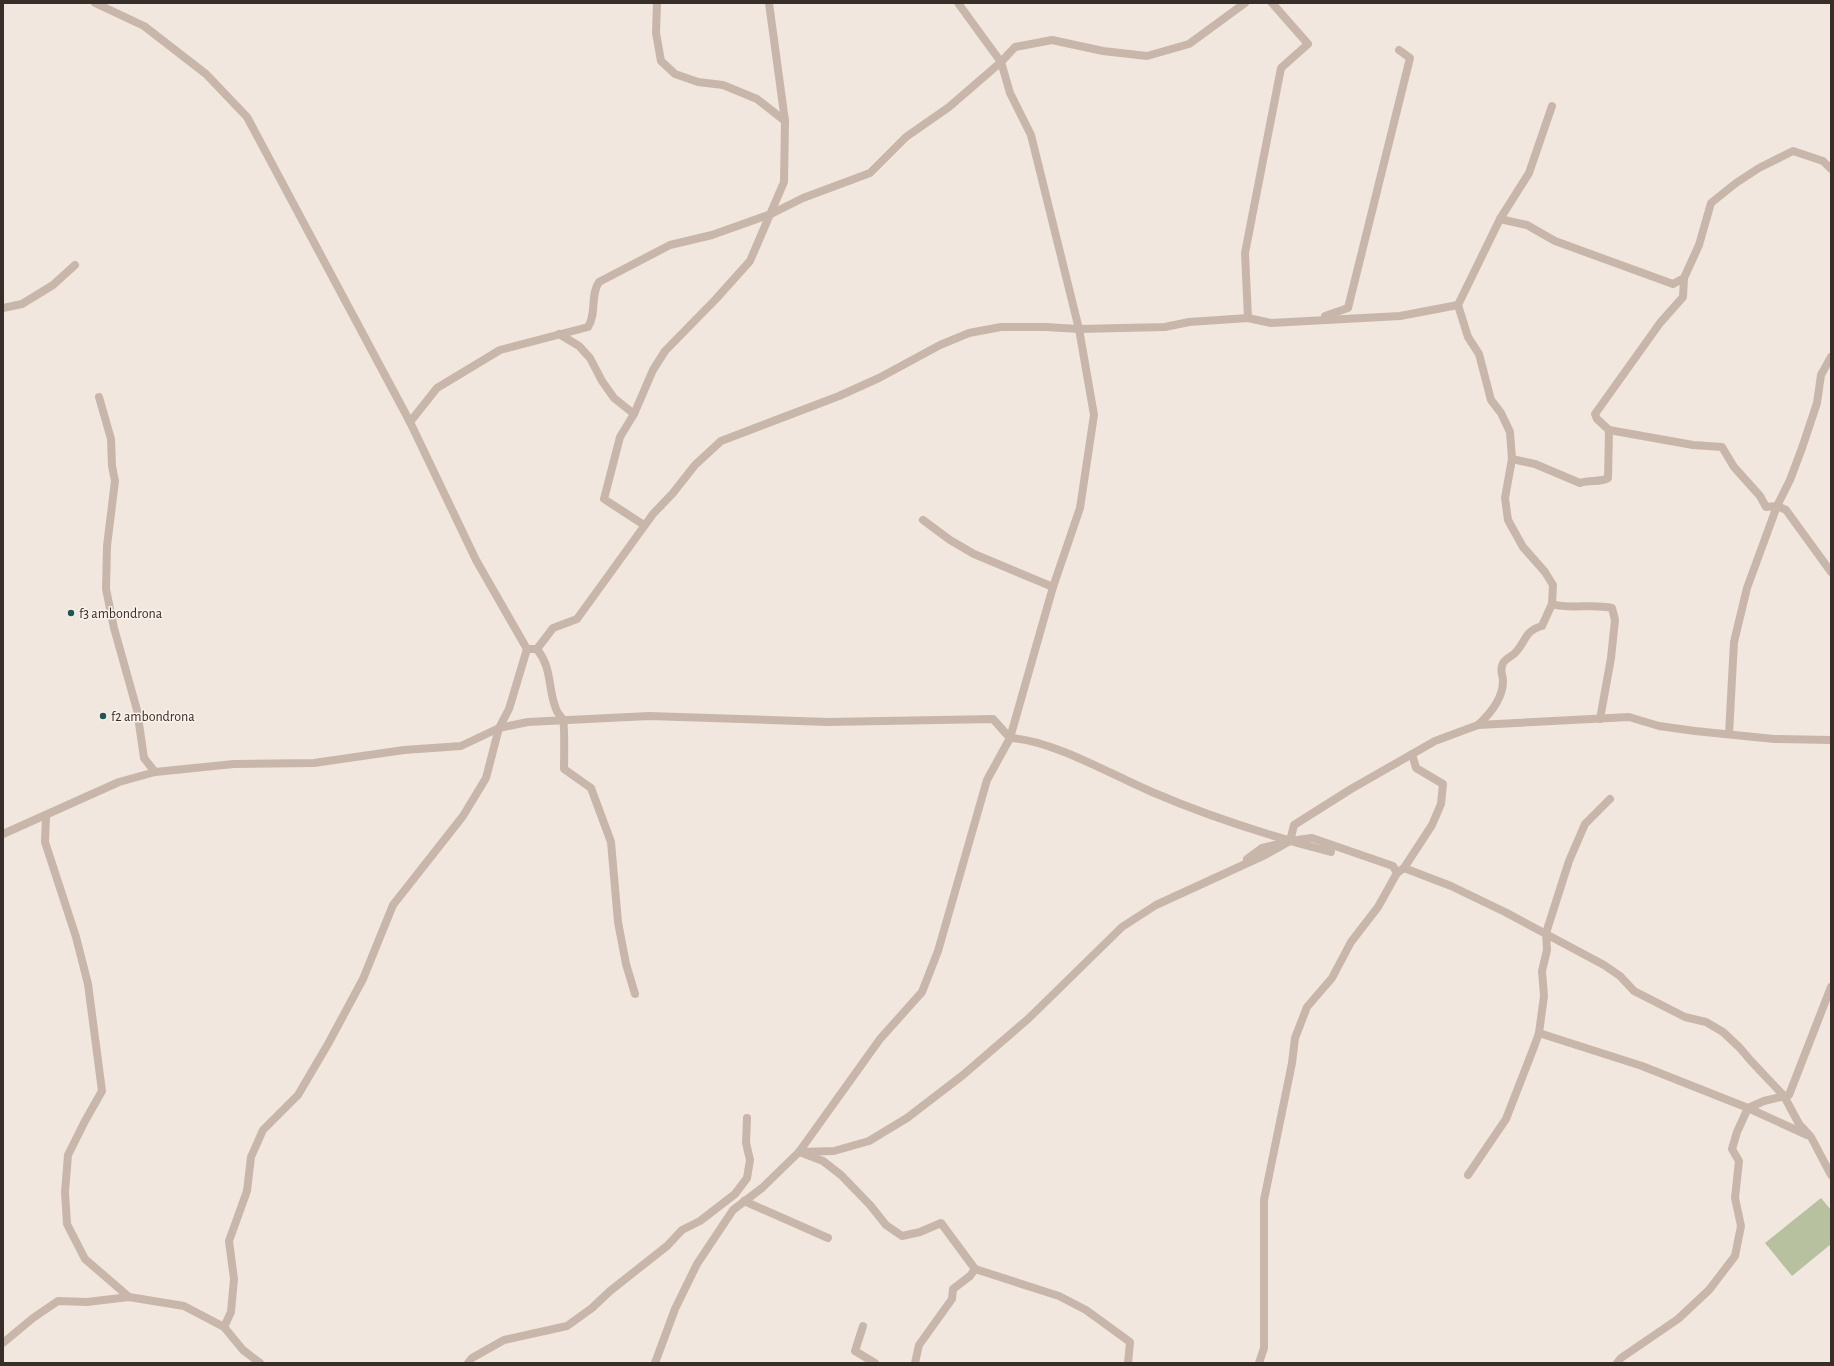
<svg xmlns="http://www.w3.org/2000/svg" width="1834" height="1366" font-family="'Alegreya Sans',sans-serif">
<rect width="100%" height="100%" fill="#f1e7de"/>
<polygon fill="#b7c09f" points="1821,1198 1831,1210 1831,1244 1792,1276 1765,1243"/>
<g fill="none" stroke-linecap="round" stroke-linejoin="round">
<g stroke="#c9b6aa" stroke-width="8">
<polyline points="95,3 144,26 206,74 247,117 410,422 476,560 527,649 509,709 499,728 486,778 463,816 393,905 363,979 328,1044 298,1095 263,1130 251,1157 247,1191 229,1241 234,1279 231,1312 224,1327"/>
<polyline points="657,3 656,33 661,61 675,74 698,82 723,85 757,99 785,121"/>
<polyline points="1500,219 1527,225 1555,241 1673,284 1684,278 1699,245 1711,203 1736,183 1759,168 1793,151 1823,161 1831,169"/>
<polyline points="1684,278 1683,297 1660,323 1595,414 1597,419 1609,430 1693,445 1722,447 1734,467 1760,496 1766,507 1777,506 1786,510 1831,572"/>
<polyline points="3,308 22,304 53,285 75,265"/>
<polyline points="1325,316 1348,308 1410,58 1399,50"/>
<polyline points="1248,318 1245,253 1281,68 1308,44 1272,3"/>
<polyline points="559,334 579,346 590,358 602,381 614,398 634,414"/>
<polyline points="99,397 111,439 112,466 115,481 107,546 106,589 114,628 137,710 144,758 155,772"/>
<path d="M410,422L437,388L500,350L588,327C597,313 590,295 599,282L670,245L712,235L771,214L803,198L870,173L906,137L949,107L1001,62L1015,47L1052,40L1103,51L1147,56L1189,44L1245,3"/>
<path d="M1512,459L1535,464L1580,483C1590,479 1600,483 1608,478L1609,430"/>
<polyline points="923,520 950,540 974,554 1053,587"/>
<polyline points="644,525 604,499 620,437 634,414 653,370 665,351 715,300 750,261 784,182 785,121 769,3"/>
<path d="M1552,604C1571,610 1592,603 1612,608L1615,620L1611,658L1600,719"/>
<polyline points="527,649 537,649 553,628 577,619 653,514 673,493 695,465 721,441 839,396 879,378 940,345 969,333 1001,327 1046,327 1079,329 1165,327 1189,322 1248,318 1271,323 1400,316 1458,305"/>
<path d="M537,649C553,670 547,686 556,709C557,713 561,716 563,720C565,726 564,759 564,769L591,788L611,842L618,922L626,964L635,994"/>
<path d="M1478,725C1490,714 1503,699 1503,681C1503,673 1499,672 1503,663C1506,658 1511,657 1515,653C1526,642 1524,631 1542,626L1552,604L1553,585L1545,572L1523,547L1508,520L1505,498L1512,459L1510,432L1501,413L1491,400L1479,354L1468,337L1458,305L1500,219L1529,173L1552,106"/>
<polyline points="1729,734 1734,642 1747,588 1777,506 1790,480 1802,448 1817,403 1821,375 1831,357"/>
<polyline points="46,815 45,842 76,937 88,984 102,1091 85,1121 68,1155 65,1192 67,1224 85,1259 129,1297"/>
<path d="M3,834L119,782L155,772L234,764L314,763L404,750L461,746L499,728L528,722L649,716L828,722L993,719L1010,738C1052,740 1112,775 1152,792C1210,817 1270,836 1331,852"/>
<polyline points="1247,859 1262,848 1290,841 1294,825 1351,789 1435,741 1478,725 1629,717 1659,726 1695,731 1774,739 1831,740"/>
<polyline points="1404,868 1432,825 1441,804 1443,784 1416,768 1412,754"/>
<polyline points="1539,1033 1642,1066 1748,1108 1807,1135"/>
<polyline points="799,1152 834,1151 869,1141 907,1118 963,1075 1028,1019 1122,927 1156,905 1265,855 1290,841 1312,838 1393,866 1397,873 1404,868 1451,886 1505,912 1604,965 1620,976 1634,991 1685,1017 1706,1022 1723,1032 1740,1048 1751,1061 1784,1096 1799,1124 1811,1137 1831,1175"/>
<polyline points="802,1153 823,1161 841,1175 870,1205 886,1225 902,1236 920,1232 941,1223 975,1269 1059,1296 1086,1310 1130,1342 1128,1363"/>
<polyline points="1468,1175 1506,1119 1534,1047 1539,1033 1544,996 1542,971 1547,950 1546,933 1569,861 1585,824 1610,799"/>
<polyline points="744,1201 828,1238"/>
<polyline points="863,1326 855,1351 875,1363"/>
<polyline points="3,1343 33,1318 58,1301 87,1302 129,1297 184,1306 224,1327 243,1350 260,1363"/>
<polyline points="468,1363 472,1358 504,1340 567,1326 592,1308 610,1291 667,1246 682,1230 700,1221 735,1194 747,1178 750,1160 746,1143 747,1118"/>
<polyline points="655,1363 675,1309 697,1264 733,1210 762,1188 799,1152 880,1039 922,992 938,951 987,780 1010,738 1053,587 1080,508 1094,415 1079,329 1031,135 1010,93 1001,62 958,3"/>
<polyline points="915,1363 919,1345 952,1299 953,1289 970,1276 975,1269"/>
<polyline points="1259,1363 1264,1348 1264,1200 1292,1063 1295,1038 1307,1007 1332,978 1351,942 1378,907 1397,873"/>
<polyline points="1617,1363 1621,1358 1678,1319 1709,1290 1735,1256 1741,1226 1735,1198 1739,1161 1732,1149 1737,1132 1748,1108 1764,1101 1789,1095 1831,987"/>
</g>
</g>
<g fill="#215656" stroke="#f9f1ea" stroke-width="1.5">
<circle cx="71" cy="613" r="4"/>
<circle cx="103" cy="716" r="4"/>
</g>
<g text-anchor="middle" stroke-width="3" stroke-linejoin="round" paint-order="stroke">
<g font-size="14" fill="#372d29" stroke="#f9f1ea" text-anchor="start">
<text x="79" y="618">f3 ambondrona</text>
<text x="111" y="721">f2 ambondrona</text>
</g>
</g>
<rect width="1834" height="1366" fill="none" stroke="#372d29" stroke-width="8"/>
</svg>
